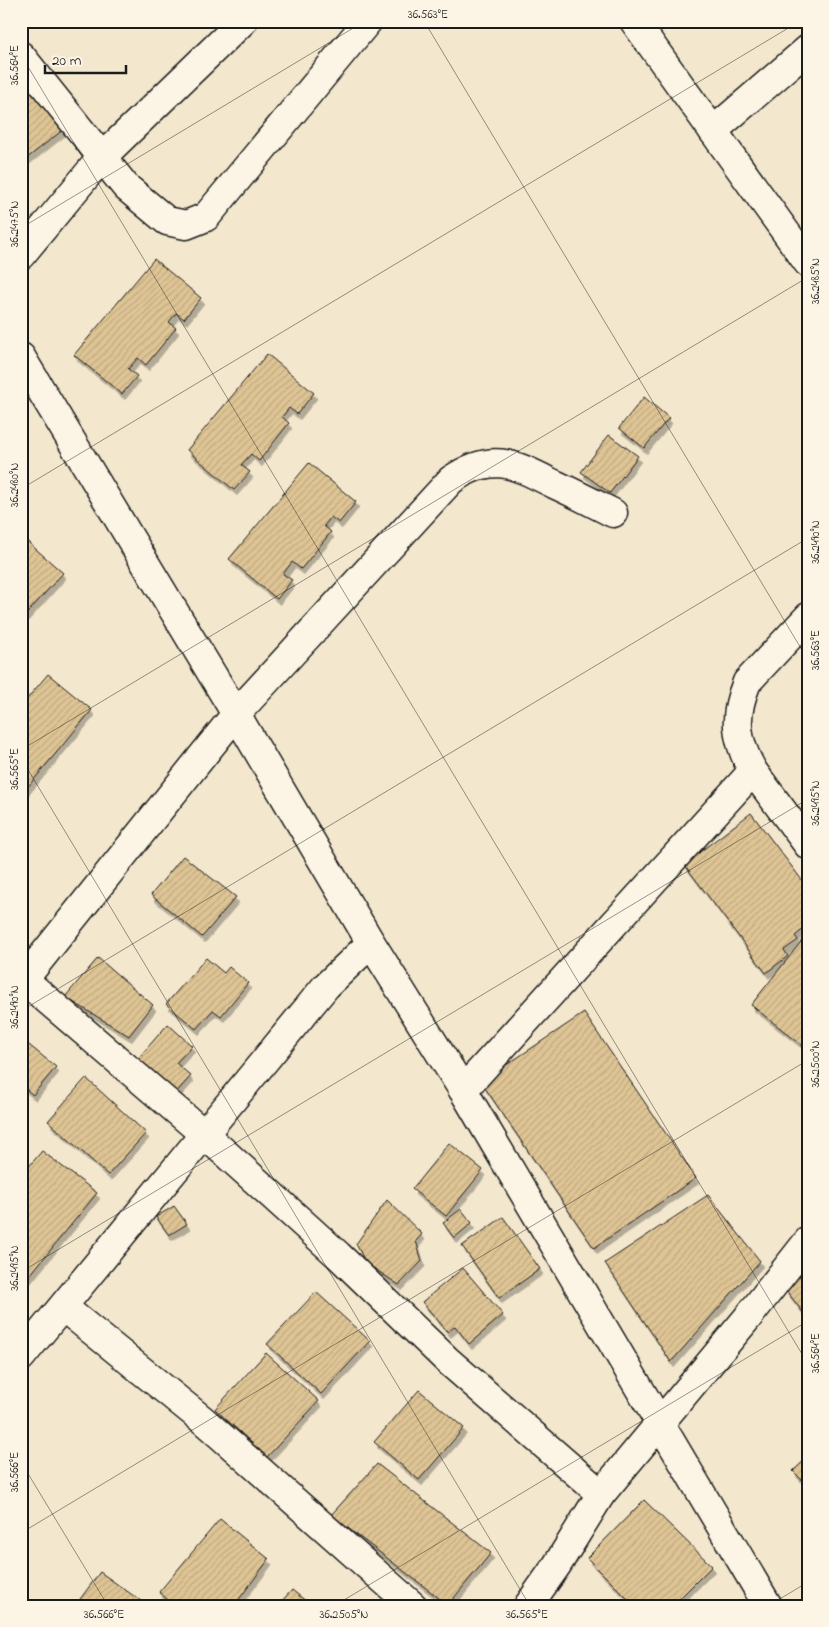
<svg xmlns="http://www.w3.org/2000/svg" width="829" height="1627" font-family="'Indie Flower',sans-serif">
<defs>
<pattern id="building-hatch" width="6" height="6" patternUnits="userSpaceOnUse" patternTransform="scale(1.25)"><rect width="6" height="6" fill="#dfc595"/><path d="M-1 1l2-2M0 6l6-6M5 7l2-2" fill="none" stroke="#bfa980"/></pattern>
<filter id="shadow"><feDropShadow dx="3" dy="5.5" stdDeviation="0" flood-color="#0004"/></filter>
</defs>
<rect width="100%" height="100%" fill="#f3e7cd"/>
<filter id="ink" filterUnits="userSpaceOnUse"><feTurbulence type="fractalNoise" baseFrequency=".02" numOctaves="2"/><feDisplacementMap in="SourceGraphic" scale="10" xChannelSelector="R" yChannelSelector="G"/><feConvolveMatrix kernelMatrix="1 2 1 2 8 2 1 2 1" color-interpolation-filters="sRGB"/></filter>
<g filter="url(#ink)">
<g fill="url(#building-hatch)" stroke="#1c1c1c" filter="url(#shadow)">
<polygon points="21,75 64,129 22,162 21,161"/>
<polygon points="154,259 201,298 184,319 176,313 169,322 176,328 146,365 138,358 128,369 137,376 122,394 74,355"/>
<polygon points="267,354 314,393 297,414 289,408 282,417 289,423 259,461 251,454 241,465 250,472 234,490 187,450"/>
<polygon points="644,397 669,418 644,448 619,428"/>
<polygon points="609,435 638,456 610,493 581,472"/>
<polygon points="309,463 356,502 339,523 331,517 324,526 331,532 301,569 292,562 283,574 292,580 277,599 229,559"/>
<polygon points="21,536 63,573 21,620"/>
<polygon points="48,674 92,710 21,795 21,706"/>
<polygon points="751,813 808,888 808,920 803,923 806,927 795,936 798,940 784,950 788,956 766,973 684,864"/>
<polygon points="183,856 236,897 202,937 151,895"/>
<polygon points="808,933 808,1050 751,1005"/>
<polygon points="98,958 153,1005 129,1036 65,997"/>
<polygon points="206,958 224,973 229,967 248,983 221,1016 213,1010 196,1029 166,1004"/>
<polygon points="584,1013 696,1178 594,1248 481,1082"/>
<polygon points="168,1024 192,1046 176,1063 191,1076 172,1097 134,1063"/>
<polygon points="24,1041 56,1067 33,1095 21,1085 21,1044"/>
<polygon points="86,1078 146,1133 108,1175 48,1121"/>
<polygon points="449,1143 483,1170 446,1216 412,1189"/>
<polygon points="42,1151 97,1193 21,1286 21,1176"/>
<polygon points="708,1195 760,1261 671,1362 605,1263"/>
<polygon points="387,1200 422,1234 416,1241 422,1261 399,1285 366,1263 356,1244"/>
<polygon points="174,1206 187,1224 169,1235 156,1217"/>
<polygon points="461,1209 472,1223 454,1238 443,1223"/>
<polygon points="503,1217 540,1269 499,1298 462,1246"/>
<polygon points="808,1259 808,1319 779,1281"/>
<polygon points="463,1268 503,1315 469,1344 455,1326 448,1332 422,1302"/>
<polygon points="316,1292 370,1341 321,1394 267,1344"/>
<polygon points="266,1353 319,1401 267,1457 215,1409"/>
<polygon points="419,1390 464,1428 419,1480 374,1442"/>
<polygon points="808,1457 808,1486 793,1471"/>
<polygon points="377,1464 491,1553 448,1605 331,1515"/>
<polygon points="644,1500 712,1566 672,1606 635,1606 587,1558"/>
<polygon points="220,1519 269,1559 234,1606 175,1606 159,1592"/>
<polygon points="100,1572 148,1606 75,1606"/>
<polygon points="292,1590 312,1606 277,1606"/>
</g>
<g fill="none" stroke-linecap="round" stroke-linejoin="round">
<defs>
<g id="minor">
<polyline points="634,21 808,263"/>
<polyline points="21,56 126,187 167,221 186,225 206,217 368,21"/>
<polyline points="713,131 808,49"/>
<polyline points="21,255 102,157 243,21"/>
<polyline points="21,357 236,714 21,983"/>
<path d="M753,771C735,739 733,716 747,682L808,617"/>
<path d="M371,943L236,714L451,480C492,451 514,464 554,484C574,493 593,503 613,513"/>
<polyline points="24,980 204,1134 338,1255 447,1360 601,1494"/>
<polyline points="463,1090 753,771 808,845"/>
<polyline points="63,1307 204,1421 413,1606"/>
<polyline points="21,1357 326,986 371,943 463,1090 768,1606"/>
<polyline points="528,1606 557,1565 601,1494 749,1316 808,1241"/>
</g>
</defs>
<use href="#minor" stroke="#1c1c1c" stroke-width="31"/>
<use href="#minor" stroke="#fcf5e5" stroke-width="28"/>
</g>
</g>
<path fill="none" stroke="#1c1c1c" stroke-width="1" stroke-opacity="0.45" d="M424,21L808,660M21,55L808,1364M21,228L365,21M21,489L800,21M21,750L808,277M21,758L530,1606M21,1011L808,538M21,1272L808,799M21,1462L108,1606M21,1533L808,1060M334,1606L808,1321M768,1606L808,1582"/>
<rect width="829" height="1627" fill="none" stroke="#fcf5e5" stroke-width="55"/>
<path d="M45 65v8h81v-8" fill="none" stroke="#1c1c1c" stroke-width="2.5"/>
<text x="52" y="65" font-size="15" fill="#1c1c1c" stroke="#fcf5e5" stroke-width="4" paint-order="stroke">20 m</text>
<rect x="28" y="28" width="774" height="1572" fill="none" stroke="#1c1c1c" stroke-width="2"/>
<g font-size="12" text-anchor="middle" fill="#1c1c1c">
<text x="428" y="18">36.563°E</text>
<text transform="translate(14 65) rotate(-90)" y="4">36.564°E</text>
<text transform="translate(14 224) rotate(-90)" y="4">36.2475°N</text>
<text transform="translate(815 281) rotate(-90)" y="4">36.2485°N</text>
<text transform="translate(14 485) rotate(-90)" y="4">36.2480°N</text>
<text transform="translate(815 542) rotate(-90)" y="4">36.2490°N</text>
<text transform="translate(815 650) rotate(-90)" y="4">36.563°E</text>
<text transform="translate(14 769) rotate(-90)" y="4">36.565°E</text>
<text transform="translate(815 803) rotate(-90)" y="4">36.2495°N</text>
<text transform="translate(14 1007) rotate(-90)" y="4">36.2490°N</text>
<text transform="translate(815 1064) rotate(-90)" y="4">36.2500°N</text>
<text transform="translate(14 1268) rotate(-90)" y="4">36.2495°N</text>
<text transform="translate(815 1353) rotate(-90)" y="4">36.564°E</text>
<text transform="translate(14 1472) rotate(-90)" y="4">36.566°E</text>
<text x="104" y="1618">36.566°E</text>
<text x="344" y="1618">36.2505°N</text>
<text x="527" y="1618">36.565°E</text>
</g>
</svg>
